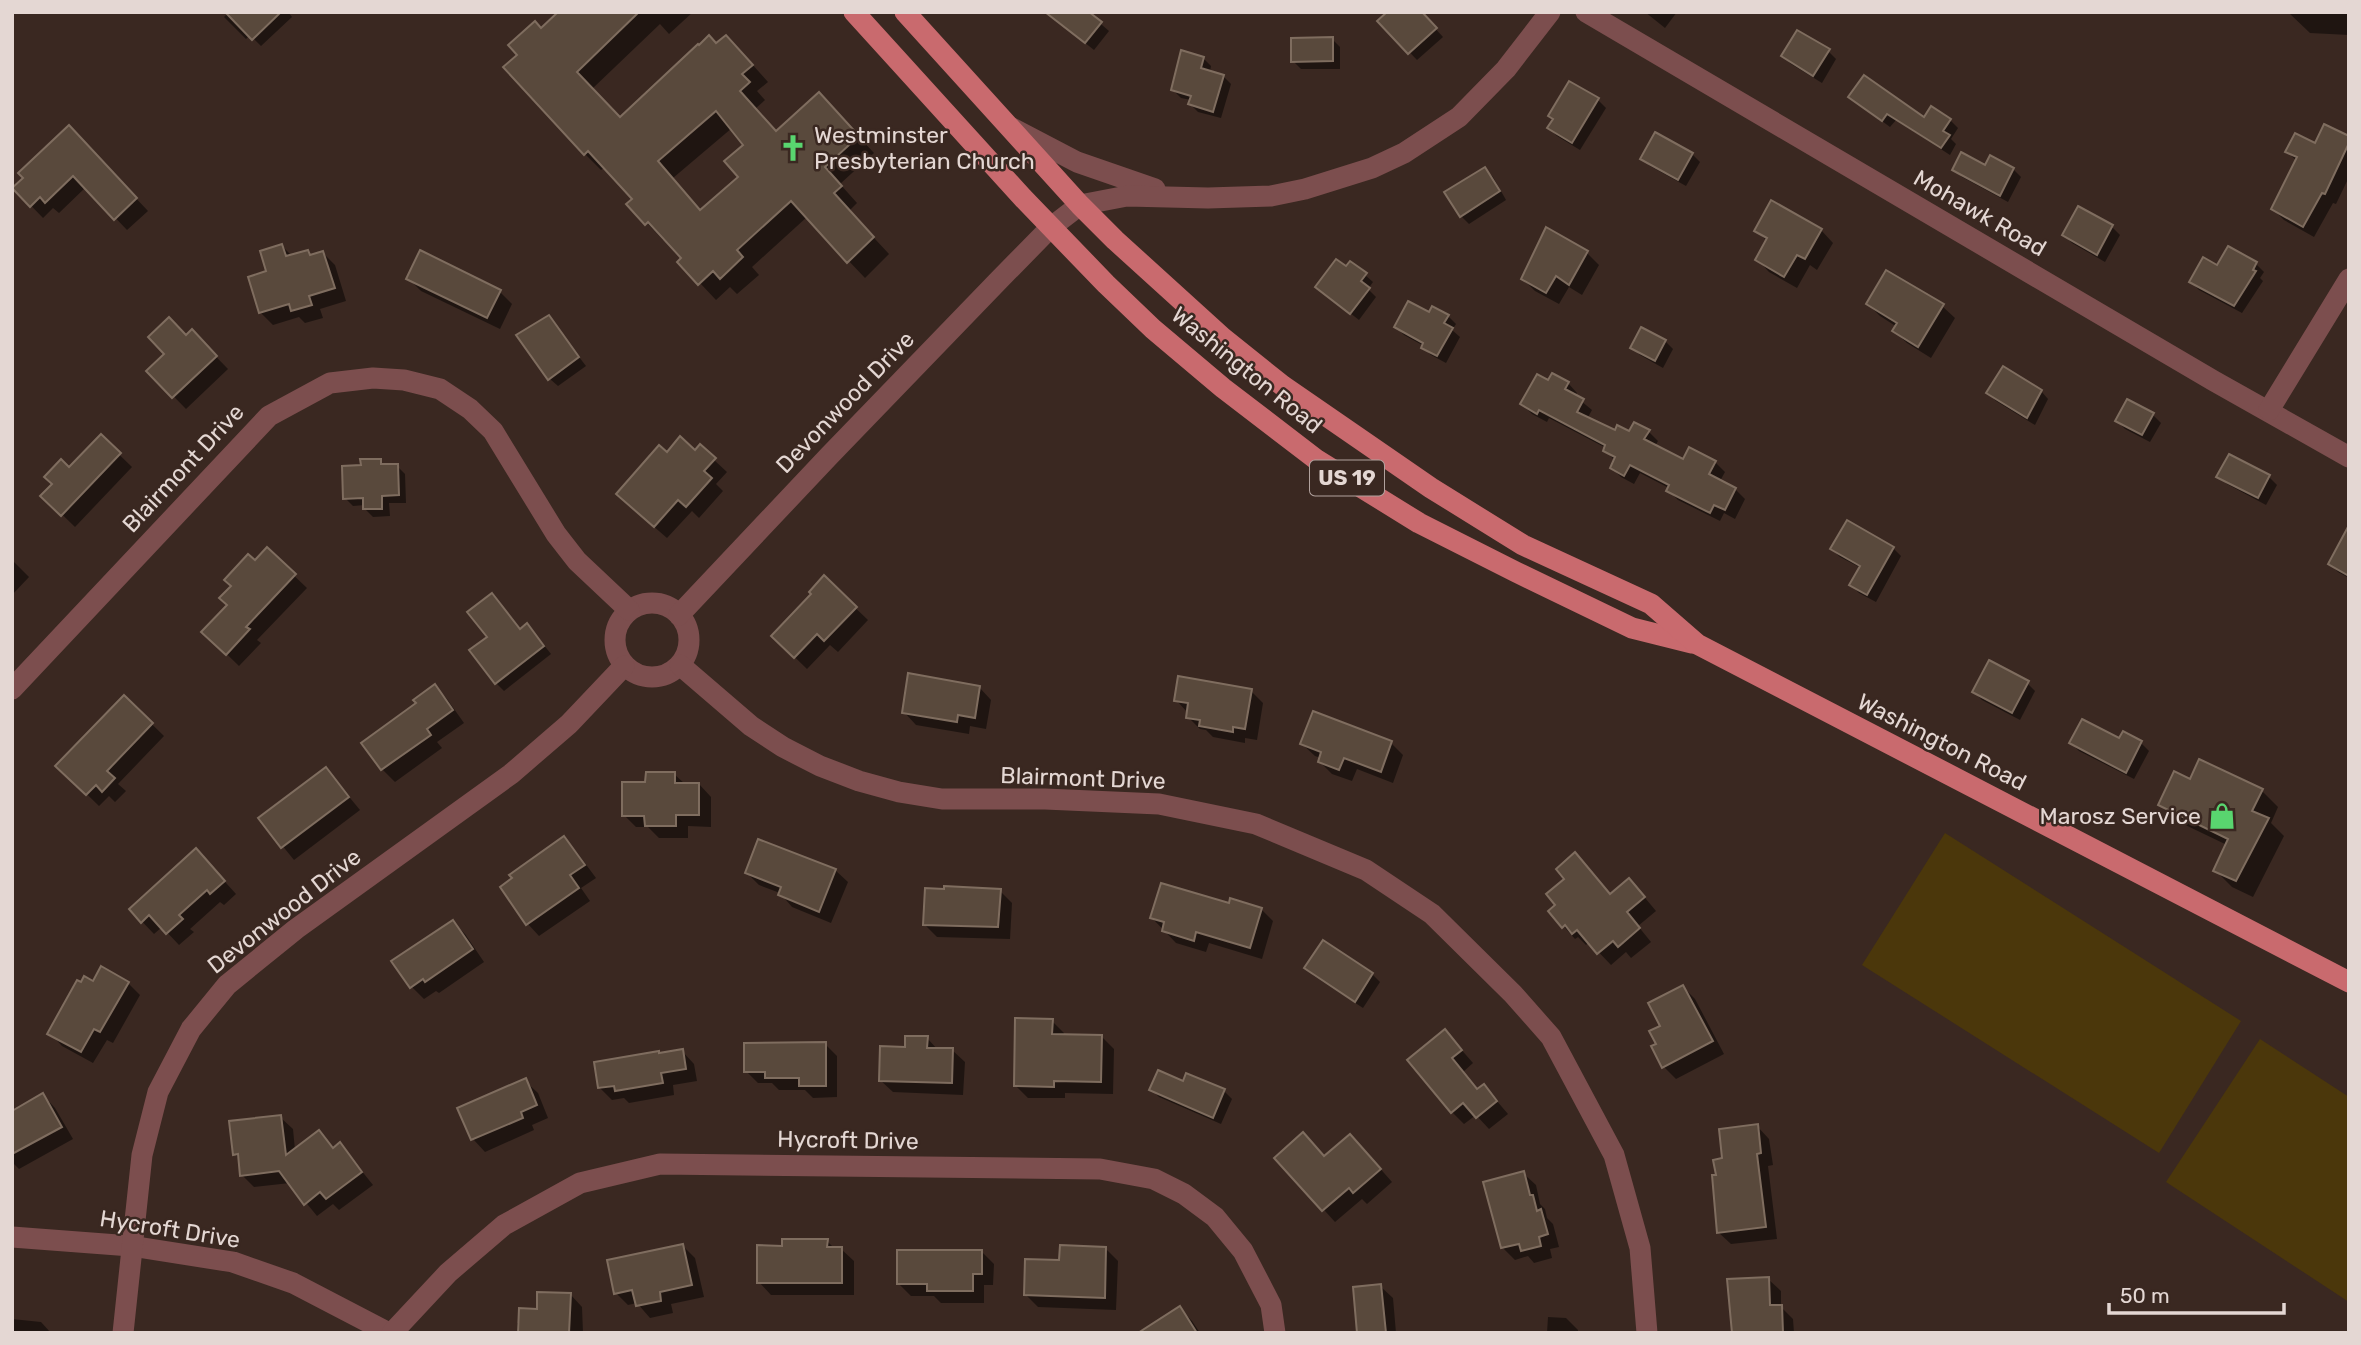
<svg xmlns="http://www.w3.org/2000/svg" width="2361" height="1345" font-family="Rubik,sans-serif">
<rect width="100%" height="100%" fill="#3a2821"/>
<g fill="#4b370b">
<polygon points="1945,833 2241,1021 2159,1153 1862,965"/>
<polygon points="2260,1039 2349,1097 2349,1302 2166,1182"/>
</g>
<g fill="#0007" fill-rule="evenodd">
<polygon points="229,12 288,12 292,17 261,46 250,35 246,39 224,17"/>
<path d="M560,12H693L669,34L660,24L592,89L621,119L716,45L742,53L768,82L757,91L765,100L755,109L777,133L835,111L874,153L840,184L857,203L849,211L889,254L865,278L807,217L752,267L759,275L737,294L730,287L716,300L700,283L684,259L665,238L663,240L629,204L634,199L605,167L601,170L585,154L541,30ZM732,128L746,145L740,178L701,212L673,178Z"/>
<polygon points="1087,12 1109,31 1094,50 1054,18"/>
<polygon points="1420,12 1443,37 1417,60 1380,21"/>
<polygon points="1645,12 1677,12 1665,28"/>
<polygon points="2349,12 2349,35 2310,33 2289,13"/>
<polygon points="1332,39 1340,47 1340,69 1301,69 1293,61"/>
<polygon points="1828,51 1836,59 1822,83 1791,64 1783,56"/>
<polygon points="1203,58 1211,66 1210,72 1223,76 1231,84 1221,118 1198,112 1190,104 1191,100 1181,98 1173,90"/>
<polygon points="1850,97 1925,120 1950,120 1958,128 1951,139 1956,144 1950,155 1896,120 1890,127"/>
<polygon points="1598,100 1606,108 1580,150 1557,136 1549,128"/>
<polygon points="2349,137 2349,177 2336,204 2333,203 2314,237 2284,220 2273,209 2297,161 2287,152"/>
<polygon points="81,140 148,211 127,230 86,187 59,213 53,208 43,218 14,188"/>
<polygon points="1692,154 1700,162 1686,186 1650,166 1642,158"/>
<polygon points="1991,157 2013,169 2021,177 2008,202 1962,177 1954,169 1986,167"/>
<polygon points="1485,169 1493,177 1506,200 1469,224 1461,216"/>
<polygon points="2079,208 2112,227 2120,235 2105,262 2072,243 2064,235"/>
<polygon points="1547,230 1587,253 1599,265 1582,295 1569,287 1559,304 1535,291 1523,279"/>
<polygon points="1756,230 1821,230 1833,243 1817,270 1810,265 1797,288 1769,272 1757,259 1767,241"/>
<polygon points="282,246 292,256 308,252 312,256 323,253 335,265 346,301 320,309 323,318 305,323 299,317 273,325 260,312 268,272"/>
<polygon points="2229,248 2256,264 2264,272 2260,278 2263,281 2242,313 2199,290 2191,282 2218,267"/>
<polygon points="1346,269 1365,275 1373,282 1368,289 1376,297 1359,320 1317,287"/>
<polygon points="408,278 500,292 512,304 500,329 421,291"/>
<polygon points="1868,304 1942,306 1955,318 1931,358 1907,343 1894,331 1897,327 1880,316"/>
<polygon points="1430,314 1448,316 1456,324 1452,330 1460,337 1446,363 1431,355 1423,347 1424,346 1404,335 1396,327"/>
<polygon points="548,317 586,366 558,386 550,379"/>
<polygon points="192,332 228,369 186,409 149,371"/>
<polygon points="1665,341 1673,349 1663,368 1640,355 1632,347"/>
<polygon points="1549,382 1568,383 1577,393 1575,396 1592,410 1587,419 1616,433 1630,434 1648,431 1658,441 1655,446 1684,461 1715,462 1725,472 1720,481 1735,489 1745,499 1735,519 1724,513 1720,521 1678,500 1668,490 1669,488 1640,473 1634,484 1621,477 1612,468 1615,461 1605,450 1606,448 1549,418 1547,422 1532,414 1522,404"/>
<polygon points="2041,391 2048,399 2035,425 1996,401 1988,393"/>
<polygon points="2153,415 2161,423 2150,442 2125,429 2117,421"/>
<polygon points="101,437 132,467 75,527 43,496"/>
<polygon points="700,447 727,472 716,484 723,491 699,518 692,511 667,538 630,506 667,454 695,452"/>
<polygon points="2230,456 2269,477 2277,485 2266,505 2227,484 2219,476"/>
<polygon points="380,461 385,466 397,466 405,474 406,503 389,503 390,516 373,517 365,509 365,505 353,506 345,498 362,467"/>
<polygon points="2349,545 2349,578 2338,572 2330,564"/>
<polygon points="1893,548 1901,556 1876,602 1859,593 1851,585 1861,568 1840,557 1832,549"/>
<polygon points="267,550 307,588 257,640 261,643 239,666 204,632 229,605 233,586"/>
<polygon points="12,560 29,577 12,595"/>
<polygon points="824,578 868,620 838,652 830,645 807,669 773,636 814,594"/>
<polygon points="535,634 551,654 504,691 496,683"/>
<polygon points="2027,683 2035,691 2020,720 1982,700 1974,692"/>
<polygon points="435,686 447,699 464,723 437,742 442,748 395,782 382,769 364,743 419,704"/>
<polygon points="979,687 991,700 986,729 970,726 969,734 916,725 904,712"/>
<polygon points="1251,691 1263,703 1257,740 1245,738 1245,743 1213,737 1206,730 1200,729 1188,717 1188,713 1176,700"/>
<polygon points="124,697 164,736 118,784 126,791 115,802 109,796 99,806 58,766"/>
<polygon points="2119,741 2141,743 2149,751 2134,779 2079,751 2071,743"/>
<polygon points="1391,743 1403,755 1393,783 1357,769 1352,781 1332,774 1320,762 1321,758 1315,756 1302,744"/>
<polygon points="326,769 360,810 294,860 260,818"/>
<polygon points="674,774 685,784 699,784 711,797 711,827 688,826 688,838 659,838 648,827 636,827 624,815 647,784"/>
<polygon points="2190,781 2262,791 2278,807 2271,823 2284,836 2253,897 2232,887 2216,871 2227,845 2177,821 2160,805"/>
<polygon points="564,838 576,851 596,878 581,888 590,901 539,936 527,923 514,879"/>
<polygon points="208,863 236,894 224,905 220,902 190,929 194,932 179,945 162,927 154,934 131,910"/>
<polygon points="835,870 848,882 831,923 792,907 780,893 759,885 747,873"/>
<polygon points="1000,891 1012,903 1010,939 937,937 925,925"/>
<polygon points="1641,893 1656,911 1638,926 1651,942 1631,958 1626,952 1611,965 1589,942 1586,945 1578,937 1575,939 1550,911 1611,896"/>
<polygon points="1230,906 1261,909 1273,921 1262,959 1209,943 1206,952 1176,943 1152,918"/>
<polygon points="453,922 465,934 484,962 439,993 436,991 424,999 412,987 394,961"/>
<polygon points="1323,942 1372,974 1380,982 1363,1008 1314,976 1306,968"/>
<polygon points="93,983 128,983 140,995 113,1043 107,1040 93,1063 62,1046 50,1033"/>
<polygon points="1683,987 1695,999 1724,1054 1676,1079 1664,1067 1658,1045 1662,1027"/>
<polygon points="1052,1021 1064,1033 1064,1036 1102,1037 1114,1049 1113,1094 1065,1093 1065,1098 1028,1098 1015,1085"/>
<polygon points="1445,1031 1473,1063 1463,1072 1478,1091 1484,1086 1508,1114 1489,1129 1476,1115 1464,1124 1452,1112"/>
<polygon points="927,1038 938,1050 952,1050 965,1062 963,1095 893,1092 880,1080 907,1049"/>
<polygon points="825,1044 837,1056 837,1097 813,1098 805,1090 779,1090 772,1083 758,1083 746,1071"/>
<polygon points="682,1051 694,1064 697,1081 673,1085 674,1095 629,1103 624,1098 612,1100 600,1088 661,1055"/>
<polygon points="1187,1075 1224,1091 1232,1099 1221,1124 1159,1097 1151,1089 1183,1084"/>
<polygon points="525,1081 538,1093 548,1118 532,1125 534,1130 485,1152 473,1139"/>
<polygon points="43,1095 55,1108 73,1139 19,1169 12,1162 12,1113"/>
<polygon points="280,1117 293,1129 295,1150 319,1132 335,1149 340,1144 373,1185 339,1210 333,1204 317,1216 290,1183 254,1187 242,1175 240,1159 235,1154"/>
<polygon points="1757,1126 1769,1139 1773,1165 1768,1166 1777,1239 1731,1244 1718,1232 1718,1176 1724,1160"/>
<polygon points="1362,1148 1392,1182 1367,1204 1362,1199 1335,1222 1277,1158 1325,1158"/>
<polygon points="1523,1173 1536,1185 1540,1204 1545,1209 1547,1218 1553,1224 1559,1247 1550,1249 1552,1258 1534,1263 1528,1256 1515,1260 1503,1248"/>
<polygon points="827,1241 835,1249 841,1249 854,1261 854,1295 771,1295 759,1282 784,1247"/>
<polygon points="683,1246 695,1258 704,1297 671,1304 673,1313 650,1318 637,1303 628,1305 616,1293"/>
<polygon points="1106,1249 1118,1261 1116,1310 1038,1307 1026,1295 1061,1262"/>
<polygon points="981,1251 994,1264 993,1285 984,1285 984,1303 941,1303 934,1296 911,1296 899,1284"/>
<polygon points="1768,1279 1781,1291 1781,1307 1793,1319 1794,1333 1732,1333 1729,1281"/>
<polygon points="1380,1286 1393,1298 1396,1333 1403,1333 1359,1333"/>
<polygon points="570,1294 582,1307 583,1333 517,1333 517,1323 520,1323 538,1311"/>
<polygon points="1180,1308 1192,1321 1200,1333 1141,1333"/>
<polygon points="1548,1317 1566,1318 1578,1330 1578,1333 1547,1333"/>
<polygon points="12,1319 41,1322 51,1333 12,1333"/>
</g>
<g fill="#59493c" stroke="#7f6d5f" stroke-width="2" fill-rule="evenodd">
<polygon points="225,12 281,12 252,40"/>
<path d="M558,12H639L577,72L620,117L698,44L699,45L709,35L716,43L726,35L753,65L742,74L750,82L740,91L776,131L819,92L859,136L825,167L842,186L834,193L874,237L847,263L791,201L737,250L743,257L720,279L713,271L698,285L677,262L681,258L648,222L645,225L626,204L632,199L588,151L584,155L503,67L517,55L508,45L535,21L541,28ZM716,111L743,145L724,161L738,177L700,210L658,161Z"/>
<polygon points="1045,12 1089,12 1102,22 1085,43"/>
<polygon points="1387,12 1422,12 1437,28 1408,54 1377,21"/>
<polygon points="1797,30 1830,49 1813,76 1781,56"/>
<polygon points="1333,37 1333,61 1291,62 1291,38"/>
<polygon points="1181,50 1204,57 1201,68 1224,75 1213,112 1188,104 1191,96 1171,90"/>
<polygon points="1864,75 1924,117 1931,106 1951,119 1943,131 1950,135 1941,148 1887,114 1882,121 1848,97"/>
<polygon points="1569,81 1599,98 1572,143 1547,128 1553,119 1548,116"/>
<polygon points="2324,124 2349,136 2349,143 2325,194 2322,193 2303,227 2271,209 2297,157 2285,152 2295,133 2315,143"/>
<polygon points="69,125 137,198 114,220 73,176 45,203 40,197 30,207 12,188 23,178 18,173"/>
<polygon points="1655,132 1693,153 1678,180 1640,159"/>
<polygon points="1961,152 1985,165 1990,155 2014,168 2000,196 1952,170"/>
<polygon points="1485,167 1500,191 1460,217 1444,192"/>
<polygon points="1771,200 1822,229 1805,259 1797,255 1784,277 1755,260 1767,238 1754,231"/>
<polygon points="2078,206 2113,225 2097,255 2062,235"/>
<polygon points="1546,227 1588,251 1569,285 1556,276 1546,293 1521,279"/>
<polygon points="282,244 286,256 308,250 310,255 323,251 335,288 309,296 312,305 291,311 289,304 259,313 248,277 266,271 260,251"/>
<polygon points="2228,246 2257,262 2253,270 2256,271 2234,306 2189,282 2203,257 2217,265"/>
<polygon points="420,250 501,290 487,318 406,279"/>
<polygon points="1336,259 1346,266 1350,261 1367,273 1361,281 1370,288 1350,314 1315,287"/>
<polygon points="1886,270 1944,304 1918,347 1892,331 1897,323 1866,304"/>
<polygon points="1408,301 1429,312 1432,306 1449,315 1444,323 1453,328 1437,356 1421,348 1423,343 1394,327"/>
<polygon points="549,315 579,357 548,380 516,335"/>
<polygon points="169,317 186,335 192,329 217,356 172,398 146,371 164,354 148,337"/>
<polygon points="1641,327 1666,340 1655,361 1630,348"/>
<polygon points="2003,366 2042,390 2027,418 1986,393"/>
<polygon points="1552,373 1569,382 1565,389 1584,399 1577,412 1615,430 1617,425 1629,431 1634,422 1650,430 1644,439 1683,459 1689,447 1716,461 1709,474 1736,488 1725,510 1714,505 1710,513 1666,491 1669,485 1630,465 1624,476 1610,468 1615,457 1603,451 1605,445 1539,410 1537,414 1520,404 1537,374 1548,380"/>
<polygon points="2127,399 2154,413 2142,435 2115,421"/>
<polygon points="101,434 121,453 61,516 40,496 52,484 44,477 61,459 69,467"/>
<polygon points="680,436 695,450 700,444 716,458 704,471 712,478 686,507 678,500 654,527 616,494 659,445 667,452"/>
<polygon points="2229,454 2270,475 2258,498 2216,477"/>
<polygon points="360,459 381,459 381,464 398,464 399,495 382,496 382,509 363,509 363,498 343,499 342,466 361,465"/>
<polygon points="1847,520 1894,547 1867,595 1849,585 1860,566 1830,549"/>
<polygon points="2349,525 2349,576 2328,564"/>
<polygon points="267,547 296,574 246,627 250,629 226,655 201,632 227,605 219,598 231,586 224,580 248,554 255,560"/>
<polygon points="824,575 857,607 824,641 817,634 794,658 771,636 811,594 809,592"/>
<polygon points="492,593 520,629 527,623 544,646 495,684 469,650 487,637 467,612"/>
<polygon points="1989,660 2029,681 2012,713 1972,692"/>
<polygon points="908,673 980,686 975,718 958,715 957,722 902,713"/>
<polygon points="1178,676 1252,689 1245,729 1233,727 1233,732 1199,726 1200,720 1186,718 1188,703 1174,701"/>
<polygon points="435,684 453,710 427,729 431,735 381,770 361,743 416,703 413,700"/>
<polygon points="124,695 153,723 107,771 115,778 102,792 96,785 86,795 55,766"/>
<polygon points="1313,711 1392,741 1381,772 1344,758 1339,770 1318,762 1321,752 1300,744"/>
<polygon points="2082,719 2119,738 2123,731 2142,741 2126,773 2069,743"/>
<polygon points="2199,759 2263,789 2252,811 2269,818 2236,881 2213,871 2228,839 2158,805 2174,771 2190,779"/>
<polygon points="326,767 349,797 281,848 258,818"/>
<polygon points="646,772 675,772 675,783 699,783 699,815 676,815 676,826 645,826 644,816 622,816 622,782 645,782"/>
<polygon points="564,836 585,865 570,875 579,888 526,925 500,887 512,878 509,875"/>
<polygon points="758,839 836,869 819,912 778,895 781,887 745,873"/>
<polygon points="196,848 225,881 210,894 207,890 179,915 183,919 166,934 149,915 141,923 129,909"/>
<polygon points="1575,852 1610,894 1629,878 1645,897 1627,912 1640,928 1618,947 1613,941 1597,954 1577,930 1572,934 1565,925 1562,928 1548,911 1555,905 1546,894 1564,879 1556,869"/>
<polygon points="1161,883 1229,903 1230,898 1262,908 1250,948 1196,932 1194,941 1162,931 1164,922 1150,918"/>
<polygon points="944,886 1001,889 998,927 923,925 925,888 944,889"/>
<polygon points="453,920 473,949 425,982 423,979 410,988 391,961"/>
<polygon points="1323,940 1373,973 1355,1002 1304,968"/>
<polygon points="101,966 129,982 100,1032 94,1029 81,1052 47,1034 77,980 81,982 84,976 93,981"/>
<polygon points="1683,985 1713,1041 1662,1068 1651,1046 1656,1044 1649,1031 1660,1026 1648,1003"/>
<polygon points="1015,1018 1053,1019 1052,1034 1102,1035 1101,1082 1054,1081 1054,1087 1014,1086"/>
<polygon points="1445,1029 1462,1050 1452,1058 1477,1089 1484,1084 1497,1101 1476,1118 1463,1103 1451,1113 1407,1060"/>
<polygon points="905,1036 928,1036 927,1048 953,1048 952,1083 879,1081 880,1046 905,1047"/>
<polygon points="826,1042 826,1086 799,1086 799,1078 765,1078 765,1072 744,1072 744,1043"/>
<polygon points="683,1049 686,1069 661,1073 663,1083 615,1091 614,1086 598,1088 594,1062 659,1051 659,1053"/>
<polygon points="1158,1070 1183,1081 1186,1073 1225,1089 1213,1118 1149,1090"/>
<polygon points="526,1078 537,1105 521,1112 523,1118 471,1140 457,1108"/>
<polygon points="43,1093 62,1127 12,1154 12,1111"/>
<polygon points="281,1115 286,1155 319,1130 333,1148 340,1142 362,1172 326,1199 320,1192 304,1205 279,1171 240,1176 238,1154 233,1155 229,1121"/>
<polygon points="1758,1124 1761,1153 1757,1154 1766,1227 1717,1233 1712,1175 1716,1175 1713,1160 1722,1158 1719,1129"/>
<polygon points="1303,1132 1324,1156 1350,1134 1381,1169 1353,1193 1349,1188 1322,1211 1274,1158"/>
<polygon points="1524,1171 1530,1195 1533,1195 1537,1211 1541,1209 1548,1234 1539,1237 1541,1246 1521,1251 1519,1244 1501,1248 1483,1182"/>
<polygon points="782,1239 828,1239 827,1247 842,1247 842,1283 757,1283 757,1245 782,1246"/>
<polygon points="683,1244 692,1285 660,1292 661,1301 636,1306 632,1290 614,1294 607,1260"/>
<polygon points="1060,1245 1106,1247 1105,1298 1024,1295 1025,1259 1059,1260"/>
<polygon points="897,1250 982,1250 982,1274 973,1274 973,1291 927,1291 927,1284 897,1284"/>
<polygon points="1769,1277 1770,1305 1782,1305 1783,1333 1732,1333 1727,1279"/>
<polygon points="1381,1284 1386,1333 1357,1333 1353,1287"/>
<polygon points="537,1292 571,1293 569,1333 518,1333 519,1308 537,1309"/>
<polygon points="1180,1306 1197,1333 1138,1333"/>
</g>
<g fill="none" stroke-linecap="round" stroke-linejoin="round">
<g stroke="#7c4e4e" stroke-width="21">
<polyline points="1586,12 2214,381 2349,457"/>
<polyline points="1012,128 1077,162 1155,189"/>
<polyline points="2269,410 2349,279"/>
<circle cx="652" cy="640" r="37"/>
<polyline points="679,615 829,456 999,280 1050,228 1080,205 1127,196 1208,198 1271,196 1305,189 1372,168 1404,153 1459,117 1506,69 1550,12"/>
<polyline points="680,665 751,726 783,747 820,766 859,781 899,792 942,799 1045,799 1159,804 1256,824 1366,870 1432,914 1513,994 1551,1037 1614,1155 1640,1248 1647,1333"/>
<polyline points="12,689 269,416 330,383 373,378 404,380 440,389 470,409 493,431 556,534 577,561 629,610"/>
<polyline points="12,1237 131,1246 233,1262 293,1283 389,1333"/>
<polyline points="123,1333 142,1155 158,1092 191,1029 227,985 296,929 511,774 569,724 624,666"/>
<polyline points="392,1333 448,1273 504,1225 580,1183 660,1164 1100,1169 1154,1179 1184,1194 1215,1217 1243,1251 1271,1305 1275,1333"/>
</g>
<g stroke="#c96a6e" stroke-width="21">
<polyline points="854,12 1023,198 1106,284 1153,329 1223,388 1317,460 1419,523 1516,572 1632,628 1692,643"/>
<polyline points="905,12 1080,205 1115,240 1223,338 1283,386 1431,488 1523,545 1651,604 1697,644 2349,982"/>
</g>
</g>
<defs>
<symbol id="church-bare" viewBox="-9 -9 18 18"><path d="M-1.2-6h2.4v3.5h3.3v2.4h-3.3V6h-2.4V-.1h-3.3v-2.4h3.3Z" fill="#59d56f" stroke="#3a2821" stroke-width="2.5" paint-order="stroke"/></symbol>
<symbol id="shop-bare" viewBox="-9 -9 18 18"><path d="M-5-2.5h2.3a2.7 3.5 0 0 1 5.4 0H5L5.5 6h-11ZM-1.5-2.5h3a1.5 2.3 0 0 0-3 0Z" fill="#59d56f" stroke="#3a2821" stroke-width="2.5" paint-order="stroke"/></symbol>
</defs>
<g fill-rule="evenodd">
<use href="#church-bare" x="774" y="129" width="38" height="38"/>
<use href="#shop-bare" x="2203" y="797" width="38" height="38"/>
</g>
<g text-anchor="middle" stroke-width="5" stroke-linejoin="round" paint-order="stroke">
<rect fill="#3a2821" stroke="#b1a29e" stroke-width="2" x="1310" y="460.5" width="74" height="35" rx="5"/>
<g font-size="21" font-weight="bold" fill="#e4d7d3">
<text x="1347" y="485">US 19</text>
</g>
<g font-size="23" fill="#e4d7d3" stroke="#3a2821" text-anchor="start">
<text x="814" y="143">Westminster<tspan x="814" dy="26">Presbyterian Church</tspan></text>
<text x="2201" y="824" text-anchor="end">Marosz Service</text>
</g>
<g font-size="23" fill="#e4d7d3" stroke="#3a2821">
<text transform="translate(1980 213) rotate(30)" y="8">Mohawk Road</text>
<text transform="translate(1247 370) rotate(39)" y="8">Washington Road</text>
<text transform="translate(845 402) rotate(-46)" y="8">Devonwood Drive</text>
<text transform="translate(183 468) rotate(-47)" y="8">Blairmont Drive</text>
<text transform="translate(1942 742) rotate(27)" y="8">Washington Road</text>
<text transform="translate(1083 778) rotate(2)" y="8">Blairmont Drive</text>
<text transform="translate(284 911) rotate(-38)" y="8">Devonwood Drive</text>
<text transform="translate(848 1140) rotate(1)" y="8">Hycroft Drive</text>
<text transform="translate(170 1229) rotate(9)" y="8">Hycroft Drive</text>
</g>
</g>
<rect width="2361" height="1345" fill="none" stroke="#e4d7d3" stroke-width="28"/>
<path d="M2109 1303v10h175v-10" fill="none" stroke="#e4d7d3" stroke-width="3.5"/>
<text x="2120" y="1303" font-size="21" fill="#e4d7d3" stroke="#3a2821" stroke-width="5" paint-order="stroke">50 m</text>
</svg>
